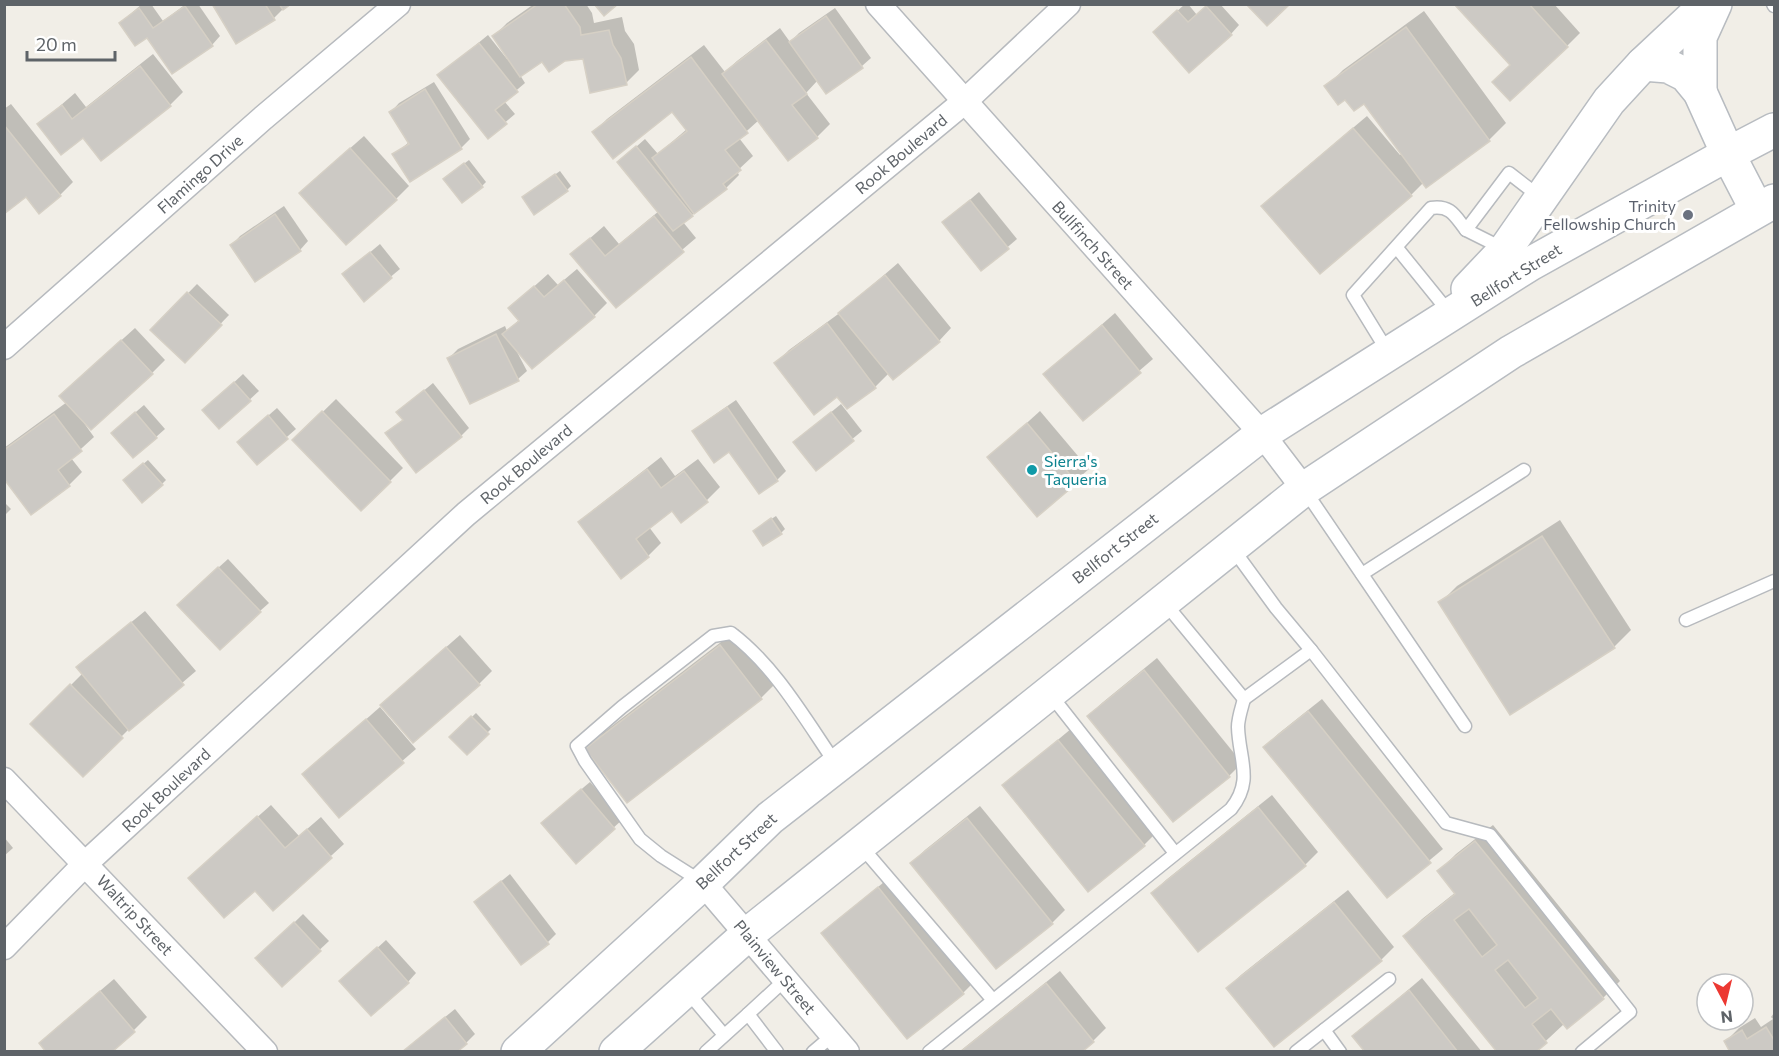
<svg xmlns="http://www.w3.org/2000/svg" width="1779" height="1056" font-family="Commissioner,sans-serif">
<rect width="100%" height="100%" fill="#f1eee7"/>
<g fill="#0003">
<polygon points="142,4 151,4 163,21 186,4 198,4 220,36 212,45 147,36 120,23"/>
<polygon points="213,4 288,4 274,18"/>
<polygon points="534,4 586,4 592,13 594,23 622,17 625,31 634,44 639,70 626,83 584,58 542,60 520,75 525,83 504,101 515,114 488,137 439,75 488,35 507,59 509,57 494,36 507,23"/>
<polygon points="1185,4 1188,4 1197,15 1209,4 1220,4 1239,25 1231,34 1164,23"/>
<polygon points="1456,4 1554,4 1580,33 1567,46 1512,64"/>
<polygon points="835,8 871,58 862,66 826,92 818,80 806,93 830,124 817,137 759,120 739,138 753,156 737,171 739,175 726,188 683,222 696,238 616,306 572,254 604,226 619,244 659,211 619,162 645,139 658,154 687,129 672,109 594,132 607,119 704,45 725,72 737,61 780,28 790,42 799,33"/>
<polygon points="1424,11 1506,123 1489,140 1426,186 1424,182 1411,195 1276,193 1367,116 1400,155 1402,154 1364,102 1345,98 1326,87 1343,70"/>
<polygon points="153,54 183,92 170,105 83,136 39,124 75,93 86,107"/>
<polygon points="434,82 470,139 461,148 394,155 409,142 391,112 399,103"/>
<polygon points="11,104 73,182 60,195 26,195 4,212 4,109"/>
<polygon points="364,136 409,186 396,199 314,180"/>
<polygon points="469,160 486,182 482,186 449,175"/>
<polygon points="560,171 571,186 567,190 528,194"/>
<polygon points="979,192 1017,239 982,269 944,222"/>
<polygon points="284,206 308,241 300,250 232,245 240,236"/>
<polygon points="380,244 400,269 364,299 344,274"/>
<polygon points="898,263 951,328 939,341 889,373 875,387 847,407 838,395 776,363 789,350 841,312"/>
<polygon points="577,269 607,303 594,316 516,350 527,371 518,379 449,358 458,349 505,326 507,331 520,319 510,308 548,274 558,285"/>
<polygon points="197,284 229,315 185,361 152,330"/>
<polygon points="1115,313 1153,359 1083,419 1045,374"/>
<polygon points="135,328 165,360 152,373 84,423 94,437 71,458 82,472 69,485 4,477 4,448 67,402 74,383"/>
<polygon points="243,374 259,391 220,427 213,402"/>
<polygon points="433,383 469,428 461,436 387,433 404,419 398,412"/>
<polygon points="336,399 403,468 390,481 294,440"/>
<polygon points="736,400 786,471 777,480 730,450 694,431 703,423"/>
<polygon points="841,404 862,431 816,469 795,442"/>
<polygon points="144,405 165,429 156,437 122,424"/>
<polygon points="277,408 296,429 257,463 247,434"/>
<polygon points="1040,411 1089,469 1037,514 989,457"/>
<polygon points="661,457 675,476 698,459 720,487 707,500 681,520 673,509 649,527 661,543 648,556 580,523 593,510"/>
<polygon points="148,460 166,480 162,484 129,476"/>
<polygon points="4,502 11,509 4,516"/>
<polygon points="776,516 785,529 781,533 759,527"/>
<polygon points="1560,520 1631,630 1614,647 1440,603 1457,586"/>
<polygon points="228,559 269,603 260,611 187,596"/>
<polygon points="145,611 196,671 134,724 83,775 32,724 83,673 91,655"/>
<polygon points="738,629 778,681 761,698 627,801 587,749 604,732"/>
<polygon points="460,635 492,671 479,684 395,692"/>
<polygon points="1157,658 1242,763 1229,776 1089,716 1102,703"/>
<polygon points="1322,699 1443,849 1387,896 1265,747 1278,734"/>
<polygon points="380,707 416,749 339,816 304,774"/>
<polygon points="476,713 491,729 467,753 451,737"/>
<polygon points="1072,728 1157,832 1144,845 1004,785"/>
<polygon points="590,782 623,819 576,862 551,815"/>
<polygon points="1272,795 1318,852 1305,865 1198,950 1153,893 1166,880"/>
<polygon points="271,805 299,836 321,817 344,844 273,909 255,889 203,865"/>
<polygon points="980,806 1065,910 1052,923 912,863 925,850"/>
<polygon points="1493,825 1620,981 1603,998 1567,1027 1564,1024 1534,1052 1405,936 1422,919 1456,892 1439,871 1456,854"/>
<polygon points="4,837 13,848 4,856"/>
<polygon points="510,874 556,934 548,942 476,902"/>
<polygon points="891,876 976,980 963,993 824,933"/>
<polygon points="1348,890 1394,947 1381,960 1228,988 1241,975"/>
<polygon points="303,914 329,941 282,985 257,959"/>
<polygon points="386,940 416,973 408,982 350,973"/>
<polygon points="1060,971 1106,1028 1093,1041 1079,1052 959,1052"/>
<polygon points="1422,978 1482,1052 1367,1052 1354,1036"/>
<polygon points="114,979 147,1017 134,1030 110,1052 54,1030"/>
<polygon points="455,1009 475,1034 466,1043 455,1052 402,1052"/>
<polygon points="1774,1013 1774,1052 1730,1052 1731,1050 1726,1041 1739,1028 1755,1018 1761,1027 1773,1019 1771,1017"/>
</g>
<g fill="#ccc9c4" stroke="#d6d0c5" stroke-width="1.5" fill-rule="evenodd">
<polygon points="212,4 265,4 275,20 236,44"/>
<polygon points="279,4 291,4 283,10"/>
<polygon points="538,4 564,4 580,27 581,35 609,30 613,45 621,58 627,85 590,93 583,59 565,61 549,72 542,62 520,77 492,36"/>
<polygon points="594,4 618,4 604,16"/>
<polygon points="1246,4 1290,4 1267,26"/>
<polygon points="1454,4 1529,4 1568,47 1510,101 1492,82 1510,65"/>
<polygon points="185,6 213,46 172,74 147,38 135,46 119,23 139,8 153,28"/>
<polygon points="1206,6 1232,35 1189,73 1153,32 1177,10 1188,22"/>
<polygon points="826,16 863,68 826,94 789,42"/>
<polygon points="1406,27 1490,141 1426,188 1364,104 1354,111 1345,100 1338,105 1324,86"/>
<polygon points="766,40 807,94 792,105 818,138 788,161 722,74"/>
<polygon points="479,43 518,92 495,110 507,124 488,139 437,75"/>
<polygon points="691,57 748,133 725,150 741,170 723,184 727,189 694,214 652,158 687,131 672,112 613,159 592,132"/>
<polygon points="140,66 171,106 101,161 83,138 61,155 37,124 62,105 72,119"/>
<polygon points="425,89 462,149 410,182 392,154 409,144 389,112"/>
<polygon points="4,125 61,196 39,214 26,197 4,214"/>
<polygon points="1353,128 1412,196 1320,274 1261,206"/>
<polygon points="636,146 693,216 673,231 617,162"/>
<polygon points="350,148 397,200 346,245 299,193"/>
<polygon points="464,163 483,187 462,203 443,179"/>
<polygon points="555,174 568,191 534,215 522,197"/>
<polygon points="970,200 1009,249 981,271 942,222"/>
<polygon points="275,214 301,251 255,282 230,245"/>
<polygon points="654,216 684,252 616,308 570,254 590,238 605,256"/>
<polygon points="370,252 392,278 364,302 342,274"/>
<polygon points="885,275 940,342 893,380 838,313"/>
<polygon points="564,280 595,317 532,369 502,334 519,321 508,308 534,286 544,297"/>
<polygon points="187,292 222,325 185,363 150,330"/>
<polygon points="827,323 876,388 847,409 837,397 814,415 774,363"/>
<polygon points="1102,325 1141,373 1083,421 1043,374"/>
<polygon points="496,334 519,381 470,404 447,358"/>
<polygon points="121,340 153,374 91,430 59,396"/>
<polygon points="234,382 251,401 219,429 202,410"/>
<polygon points="424,390 462,437 416,473 385,433 403,420 396,412"/>
<polygon points="727,407 778,481 759,494 729,452 714,463 692,431"/>
<polygon points="322,411 391,482 361,511 292,440"/>
<polygon points="135,412 157,438 133,458 111,433"/>
<polygon points="831,412 854,441 816,471 793,442"/>
<polygon points="54,414 82,451 58,470 70,486 31,515 4,479 4,450"/>
<polygon points="268,415 288,439 257,465 237,442"/>
<polygon points="1027,423 1077,483 1037,517 987,457"/>
<polygon points="143,463 163,485 142,503 123,480"/>
<polygon points="647,469 661,488 684,471 708,502 681,523 672,511 636,539 649,557 621,579 578,522"/>
<polygon points="771,518 782,534 763,546 753,531"/>
<polygon points="1542,536 1615,648 1510,715 1438,602"/>
<polygon points="218,567 261,612 220,650 177,605"/>
<polygon points="131,622 184,685 129,731 76,667"/>
<polygon points="720,645 762,699 627,803 585,749"/>
<polygon points="446,647 480,685 413,743 380,705"/>
<polygon points="1144,670 1230,777 1173,822 1087,716"/>
<polygon points="70,684 123,738 83,777 30,724"/>
<polygon points="1308,711 1431,863 1387,898 1263,747"/>
<polygon points="471,716 489,734 467,755 449,737"/>
<polygon points="366,719 404,763 339,818 302,774"/>
<polygon points="1058,740 1145,846 1088,892 1002,785"/>
<polygon points="581,789 615,829 576,864 541,823"/>
<polygon points="1258,807 1306,866 1198,952 1151,893"/>
<polygon points="257,816 285,848 307,829 332,858 273,911 255,891 224,918 188,878"/>
<polygon points="967,818 1053,924 996,969 910,863"/>
<path d="M1475,841L1604,999L1567,1029L1551,1009L1532,1024L1547,1043L1536,1052H1497L1403,936L1455,894L1437,871ZM1469,909L1497,945L1482,957L1454,920ZM1508,960L1538,998L1525,1008L1495,970Z"/>
<polygon points="501,881 549,944 521,965 474,902"/>
<polygon points="878,887 964,994 907,1039 821,933"/>
<polygon points="1334,902 1382,961 1274,1047 1226,988"/>
<polygon points="294,922 321,951 282,987 255,958"/>
<polygon points="377,947 409,983 371,1016 339,981"/>
<polygon points="1046,983 1094,1042 1082,1052 960,1052"/>
<polygon points="1409,990 1458,1052 1365,1052 1352,1036"/>
<polygon points="100,991 135,1032 112,1052 46,1052 39,1043"/>
<polygon points="445,1017 467,1044 457,1052 402,1052"/>
<polygon points="1766,1027 1774,1040 1774,1052 1730,1052 1724,1041 1742,1030 1747,1039"/>
</g>
<g fill="none" stroke-linecap="round" stroke-linejoin="round">
<defs>
<g id="service">
<polyline points="1773,4 1774,6"/>
<polyline points="1397,248 1448,311"/>
<polyline points="1504,249 1466,230 1509,173 1540,197"/>
<path d="M1388,352L1353,295L1431,208C1451,205 1455,216 1466,230"/>
<polyline points="1304,489 1465,726"/>
<polyline points="1233,549 1276,608 1311,650 1446,823 1490,835 1630,1012 1582,1052"/>
<polyline points="1362,574 1524,470"/>
<polyline points="1164,602 1244,699 1311,650"/>
<polyline points="1686,620 1774,581"/>
<polyline points="1050,694 1175,853"/>
<polyline points="860,845 992,999"/>
<path d="M702,882L661,856L640,839L585,761L577,746L622,707L713,636L731,633C775,666 805,719 836,764"/>
<polyline points="686,990 724,1035"/>
<polyline points="748,1014 786,979"/>
<polyline points="1324,1030 1340,1052"/>
<polyline points="706,1052 748,1014 777,1052"/>
<polyline points="813,1052 833,1035"/>
<path d="M929,1052L1231,809C1254,780 1239,760 1238,727C1238,718 1242,707 1244,699"/>
<polyline points="1296,1052 1389,979"/>
</g>
<g id="minor">
<polyline points="878,4 1262,434 1304,489"/>
<polyline points="4,347 263,118 398,4"/>
<polyline points="4,780 265,1052"/>
<polyline points="703,883 847,1052"/>
<polyline points="4,947 86,863 466,514 964,102 1068,4"/>
</g>
<g id="secondary">
<polyline points="1643,64 1668,66 1686,75 1700,92 1728,154 1757,210"/>
<polyline points="1700,92 1700,37 1715,4"/>
<polyline points="1468,289 1505,250 1609,101 1643,64 1707,4"/>
<polyline points="518,1052 703,883 770,818 1262,434 1530,264 1728,154 1774,130"/>
<polyline points="616,1052 748,934 1304,489 1511,352 1774,201"/>
</g>
</defs>
<use href="#service" stroke="#b7babe" stroke-width="15"/>
<use href="#minor" stroke="#b7babe" stroke-width="27"/>
<use href="#secondary" stroke="#b8bcc1" stroke-width="36"/>
<use href="#service" stroke="#fff" stroke-width="12"/>
<use href="#minor" stroke="#fff" stroke-width="24"/>
<use href="#secondary" stroke="#fff" stroke-width="33"/>
</g>
<circle fill="#6b7280" stroke="#fff" stroke-width="2" cx="1688" cy="215" r="6"/>
<circle fill="#0f9aa8" stroke="#fff" stroke-width="2" cx="1032" cy="470" r="6"/>
<g text-anchor="middle" stroke-width="6" stroke-linejoin="round" paint-order="stroke">
<g font-size="16" fill="#5e6368" stroke="#fff">
<text transform="translate(901 154) rotate(-40)" y="6">Rook Boulevard</text>
<text transform="translate(200 174) rotate(-42)" y="6">Flamingo Drive</text>
<text transform="translate(1093 245) rotate(48)" y="6">Bullfinch Street</text>
<text transform="translate(1516 275) rotate(-32)" y="6">Bellfort Street</text>
<text transform="translate(526 464) rotate(-40)" y="6">Rook Boulevard</text>
<text transform="translate(1115 548) rotate(-38)" y="6">Bellfort Street</text>
<text transform="translate(166 790) rotate(-43)" y="6">Rook Boulevard</text>
<text transform="translate(736 851) rotate(-43)" y="6">Bellfort Street</text>
<text transform="translate(135 915) rotate(47)" y="6">Waltrip Street</text>
<text transform="translate(775 967) rotate(50)" y="6">Plainview Street</text>
</g>
<g font-size="16" fill="#5b616d" stroke="#fff" text-anchor="end">
<text x="1676" y="212">Trinity<tspan x="1676" dy="18">Fellowship Church</tspan></text>
</g>
<g font-size="16" fill="#0d838f" stroke="#fff" text-anchor="start">
<text x="1044" y="467">Sierra's<tspan x="1044" dy="18">Taqueria</tspan></text>
</g>
</g>
<rect width="1779" height="1056" fill="none" stroke="#5e6368" stroke-width="12"/>
<g transform="translate(1725 1002) rotate(173)"><circle r="28" fill="#ffffff" stroke="#bfc1c3" stroke-width="1.5"/>
<path d="M0-4.5L10 22L0 15L-10 22Z" fill="#ec3832"/>
<text y="-9" font-size="16" font-weight="bold" text-anchor="middle" fill="#5e6368">N</text>
</g>
<path d="M27 51v9h88v-9" fill="none" stroke="#5e6368" stroke-width="3"/>
<text x="36" y="51" font-size="18" fill="#5e6368" stroke="#ffffff" stroke-width="4.5" paint-order="stroke">20 m</text>
</svg>
